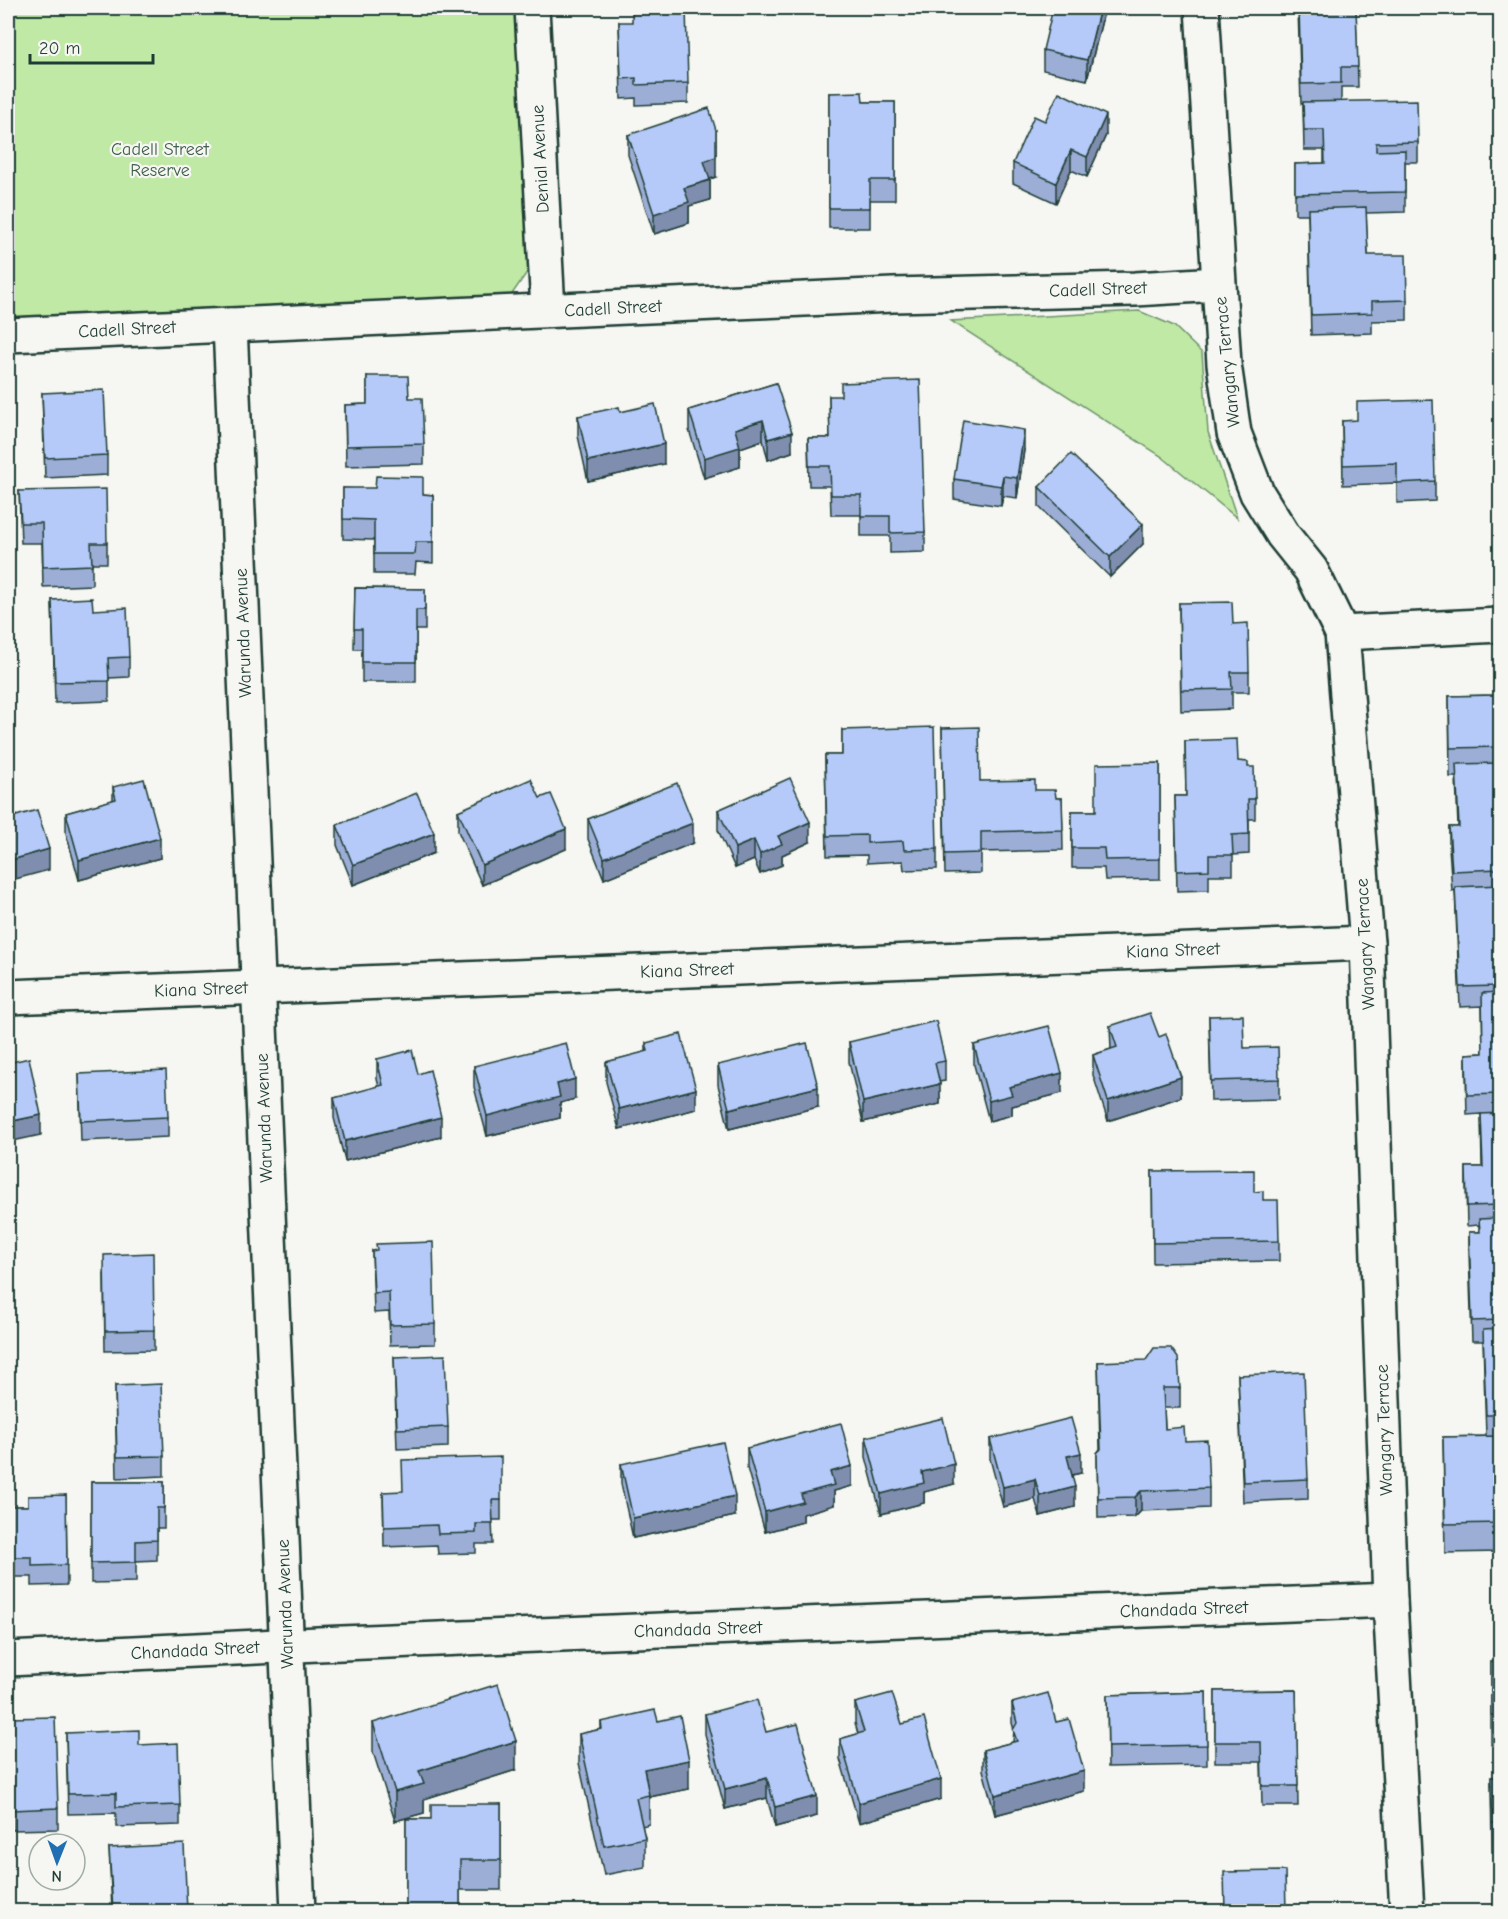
<svg xmlns="http://www.w3.org/2000/svg" width="1508" height="1919" font-family="'Comic Neue',sans-serif">
<rect width="100%" height="100%" fill="#f6f6f2"/>
<filter id="ink" filterUnits="userSpaceOnUse"><feTurbulence type="fractalNoise" baseFrequency=".0167" numOctaves="2"/><feDisplacementMap in="SourceGraphic" scale="12" xChannelSelector="R" yChannelSelector="G"/><feConvolveMatrix kernelMatrix="1 2 1 2 8 2 1 2 1" color-interpolation-filters="sRGB"/></filter>
<g filter="url(#ink)">
<g fill="#bfe9a5" stroke="#6f936c" stroke-width="1.5">
<polygon points="8,8 519,8 532,265 510,297 8,318"/>
<polygon points="1139,311 1174,326 1202,353 1208,432 1237,518 1161,456 951,321"/>
</g>
<g fill="none" stroke-linecap="round" stroke-linejoin="round">
<defs>
<g id="minor">
<polyline points="532,8 548,310"/>
<polyline points="1202,8 1224,364 1234,433 1257,493 1283,535 1311,570 1342,633 1367,943 1390,1600 1407,1912"/>
<polyline points="230,325 298,1912"/>
<polyline points="8,335 893,295 1135,289 1218,284"/>
<polyline points="1342,633 1500,625"/>
<polyline points="8,997 1367,943"/>
<polyline points="8,1659 318,1644 1390,1600"/>
</g>
</defs>
<use href="#minor" stroke="#1f3d34" stroke-width="38"/>
<use href="#minor" stroke="#f6f6f2" stroke-width="33"/>
</g>
<g fill="#9caed6" stroke="#1f3d34" stroke-width="1.5">
<polygon points="1105,8 1087,80 1043,70 1043,50"/>
<polygon points="1298,8 1356,8 1358,87 1341,87 1341,102 1418,142 1418,162 1405,162 1405,212 1366,213 1368,255 1407,300 1407,320 1372,321 1372,333 1311,335 1308,214 1295,214 1295,164 1324,163 1324,150 1304,150 1303,104 1301,104"/>
<polygon points="619,22 688,83 688,103 636,105 636,98 621,99"/>
<polygon points="829,93 863,102 895,102 895,200 870,200 870,228 829,228"/>
<polygon points="1045,121 1106,135 1087,177 1071,170 1056,203 1013,183 1013,163"/>
<polygon points="628,135 716,177 710,179 710,200 689,206 689,223 654,234 628,155"/>
<polygon points="367,376 409,398 424,444 424,464 346,466 345,405 367,404"/>
<polygon points="776,383 792,452 768,460 763,440 740,448 740,467 704,478 689,430 689,410"/>
<polygon points="42,393 107,455 107,475 45,478"/>
<polygon points="829,396 925,532 925,552 890,553 890,536 861,536 861,515 831,515 830,486 809,486 808,438 830,438"/>
<polygon points="620,412 664,464 588,481 578,436 578,416"/>
<polygon points="1342,421 1435,481 1435,501 1397,503 1397,483 1343,485"/>
<polygon points="1024,450 1017,498 1003,496 1001,506 954,499 954,479"/>
<polygon points="1039,487 1143,544 1110,577 1039,507"/>
<polygon points="343,488 433,495 433,563 416,562 415,574 374,574 374,540 343,539"/>
<polygon points="19,491 107,543 107,563 92,563 92,585 43,587 42,543 21,543"/>
<polygon points="355,588 425,589 425,630 416,630 416,682 362,682 362,649 354,649"/>
<polygon points="52,600 93,610 129,657 129,677 109,678 109,701 55,703"/>
<polygon points="1179,603 1233,624 1249,672 1249,692 1232,692 1232,709 1181,711"/>
<polygon points="1500,692 1500,968 1497,968 1498,992 1500,992 1500,1552 1445,1553 1443,1437 1486,1436 1483,1341 1472,1341 1469,1253 1469,1232 1479,1232 1479,1225 1467,1226 1466,1187 1466,1167 1482,1167 1481,1114 1467,1115 1466,1074 1466,1054 1483,1053 1482,1006 1460,1007 1455,890 1452,891 1449,847 1449,827 1458,827 1456,777 1450,777 1449,696 1496,695"/>
<polygon points="942,728 980,781 1035,790 1056,798 1062,798 1063,850 981,852 981,873 945,874"/>
<polygon points="842,730 937,849 937,869 904,870 903,861 867,863 867,855 827,856 825,755 842,755"/>
<polygon points="1185,741 1238,761 1248,767 1255,799 1255,819 1249,819 1249,854 1233,855 1233,875 1209,875 1209,890 1177,891 1175,796 1186,796"/>
<polygon points="1160,763 1160,879 1105,880 1104,868 1072,868 1072,811 1096,811"/>
<polygon points="113,787 160,858 79,880 66,833 66,813 113,800"/>
<polygon points="540,798 566,849 482,885 458,831 458,811"/>
<polygon points="718,810 810,842 782,855 782,865 760,874 754,860 735,868 718,830"/>
<polygon points="588,819 693,843 604,879 588,839"/>
<polygon points="337,825 434,853 353,885 337,845"/>
<polygon points="1209,1016 1279,1079 1279,1099 1211,1101"/>
<polygon points="1110,1026 1159,1037 1181,1097 1108,1121 1093,1075 1093,1055 1111,1049"/>
<polygon points="849,1042 945,1061 945,1081 939,1082 940,1104 863,1122 849,1062"/>
<polygon points="646,1043 696,1109 619,1129 606,1082 606,1062 646,1052"/>
<polygon points="974,1045 1062,1093 1012,1106 1012,1115 989,1121 974,1065"/>
<polygon points="377,1059 418,1074 441,1137 345,1161 334,1118 334,1098 379,1087 377,1079"/>
<polygon points="718,1065 818,1107 729,1129 718,1085"/>
<polygon points="474,1066 575,1099 560,1103 560,1118 487,1136 474,1087"/>
<polygon points="79,1074 168,1117 168,1137 81,1141"/>
<polygon points="1152,1171 1254,1192 1263,1200 1279,1241 1279,1261 1153,1263"/>
<polygon points="372,1251 435,1324 435,1344 390,1345 389,1312 374,1313"/>
<polygon points="104,1275 154,1330 154,1350 105,1351"/>
<polygon points="394,1357 448,1427 448,1447 397,1449"/>
<polygon points="1098,1362 1180,1388 1180,1408 1164,1408 1165,1429 1185,1441 1209,1488 1209,1508 1141,1511 1135,1517 1098,1518 1097,1453 1100,1449"/>
<polygon points="1238,1375 1308,1479 1308,1499 1243,1502"/>
<polygon points="115,1386 164,1456 164,1476 117,1478"/>
<polygon points="866,1437 954,1484 924,1492 924,1503 881,1514 866,1457"/>
<polygon points="990,1439 1081,1473 1072,1475 1075,1507 1040,1516 1035,1499 1003,1507 990,1459"/>
<polygon points="747,1448 852,1486 834,1491 834,1505 803,1514 803,1522 765,1532 747,1468"/>
<polygon points="621,1464 735,1516 633,1538 621,1484"/>
<polygon points="91,1482 164,1482 164,1528 157,1528 157,1560 136,1561 136,1582 91,1583"/>
<polygon points="383,1492 501,1500 501,1520 492,1520 493,1544 476,1544 476,1553 438,1554 437,1545 384,1547"/>
<polygon points="66,1495 67,1585 32,1586 32,1577 8,1577 8,1506 28,1506"/>
<polygon points="1498,1623 1500,1623 1500,1744 1491,1745 1491,1662 1498,1662"/>
<polygon points="1296,1690 1298,1806 1262,1806 1261,1762 1215,1762 1215,1691"/>
<polygon points="1206,1692 1207,1765 1108,1767 1107,1695"/>
<polygon points="855,1703 902,1724 941,1799 859,1823 840,1759 840,1739 858,1734 855,1723"/>
<polygon points="1012,1703 1056,1722 1084,1791 995,1815 983,1770 983,1750 1013,1742 1014,1730 1012,1723"/>
<polygon points="705,1714 766,1732 817,1816 775,1827 767,1798 725,1809 705,1734"/>
<polygon points="8,1718 58,1808 58,1829 12,1830 11,1789 8,1789"/>
<polygon points="658,1721 689,1789 649,1797 649,1824 642,1826 645,1838 645,1867 604,1875 579,1763 579,1734 601,1729 601,1722"/>
<polygon points="373,1723 516,1770 424,1799 424,1813 395,1821 373,1752"/>
<polygon points="66,1733 139,1745 180,1805 180,1825 116,1827 116,1813 68,1814"/>
<polygon points="1491,1777 1500,1777 1500,1911 1499,1911 1498,1852 1492,1852"/>
<polygon points="501,1804 501,1890 460,1890 460,1911 406,1911 406,1819 431,1819"/>
<polygon points="109,1848 187,1911 112,1911"/>
</g>
<g fill="#7f8dae" stroke="#1f3d34" stroke-width="1.5">
<polygon points="1100,8 1105,8 1087,80 1087,60"/>
<polygon points="1106,115 1106,135 1087,177 1087,157"/>
<polygon points="716,130 716,177 704,181 704,161"/>
<polygon points="1071,150 1071,170 1056,203 1056,183"/>
<polygon points="710,180 710,200 689,206 689,223 654,234 654,214 684,188"/>
<polygon points="763,420 763,440 740,448 740,467 704,478 704,458 735,429"/>
<polygon points="1024,430 1024,450 1017,498 1017,478"/>
<polygon points="792,432 792,452 768,460 768,439"/>
<polygon points="664,444 664,464 588,481 588,461"/>
<polygon points="1003,476 1003,496 1001,506 1001,486"/>
<polygon points="1143,524 1143,544 1110,577 1110,557"/>
<polygon points="810,822 810,842 782,855 782,865 760,874 760,854 778,836"/>
<polygon points="693,823 693,843 604,879 604,858"/>
<polygon points="566,829 566,849 482,885 482,865"/>
<polygon points="434,833 434,853 353,885 353,865"/>
<polygon points="160,838 160,858 79,880 79,860"/>
<polygon points="754,840 754,860 735,868 735,848"/>
<polygon points="49,849 49,870 8,881 8,861"/>
<polygon points="1062,1073 1062,1093 1012,1106 1012,1115 989,1121 989,1101 1009,1087"/>
<polygon points="1181,1077 1181,1097 1108,1121 1108,1101"/>
<polygon points="575,1079 575,1099 560,1103 560,1118 487,1136 487,1116 557,1084"/>
<polygon points="940,1084 940,1104 863,1122 863,1102"/>
<polygon points="818,1087 818,1107 729,1129 729,1109"/>
<polygon points="696,1089 696,1109 619,1129 619,1109"/>
<polygon points="41,1115 41,1135 8,1142 8,1122"/>
<polygon points="441,1117 441,1137 345,1161 345,1141"/>
<polygon points="1081,1453 1081,1473 1067,1476 1067,1456"/>
<polygon points="954,1464 954,1484 924,1492 924,1503 881,1514 881,1494 922,1472"/>
<polygon points="852,1466 852,1486 834,1491 834,1505 803,1514 803,1522 765,1532 765,1512 801,1494 830,1472"/>
<polygon points="1035,1479 1035,1499 1003,1507 1003,1487"/>
<polygon points="1075,1487 1075,1507 1040,1516 1040,1496"/>
<polygon points="1141,1491 1141,1511 1135,1517 1135,1497"/>
<polygon points="735,1496 735,1516 633,1538 633,1518"/>
<polygon points="516,1741 516,1770 424,1799 424,1813 395,1821 395,1792 419,1771"/>
<polygon points="689,1760 689,1789 649,1797 644,1769"/>
<polygon points="1084,1771 1084,1791 995,1815 995,1795"/>
<polygon points="767,1778 767,1798 725,1809 725,1789"/>
<polygon points="941,1779 941,1799 859,1823 859,1803"/>
<polygon points="817,1796 817,1816 775,1827 775,1807"/>
</g>
<g fill="#b5caf9" stroke="#1f3d34" stroke-width="1.5">
<polygon points="632,8 686,8 688,83 636,85 636,78 621,79 619,22 632,22"/>
<polygon points="1053,8 1100,8 1087,60 1043,50"/>
<polygon points="1299,8 1356,8 1358,67 1341,67 1341,83 1301,84"/>
<polygon points="862,92 863,102 895,102 895,180 870,180 870,208 829,208 829,93"/>
<polygon points="1059,92 1106,115 1087,157 1071,150 1056,183 1013,163 1034,116 1045,121"/>
<polygon points="1417,100 1418,142 1376,143 1376,151 1405,150 1405,192 1295,194 1295,164 1325,163 1324,130 1304,130 1303,102"/>
<polygon points="709,108 716,130 716,157 704,161 710,180 684,188 689,202 654,214 628,135"/>
<polygon points="1366,207 1368,255 1406,255 1407,300 1372,301 1372,313 1311,315 1308,209"/>
<polygon points="367,376 408,376 409,398 422,398 424,444 346,446 345,405 367,404"/>
<polygon points="920,380 925,532 890,533 890,516 861,516 861,495 831,495 830,466 809,466 808,438 830,438 829,396 841,396 841,383"/>
<polygon points="776,383 792,432 768,439 763,420 735,429 740,447 704,458 689,410"/>
<polygon points="104,390 107,455 45,458 42,393"/>
<polygon points="1433,400 1435,481 1397,483 1397,463 1343,465 1342,421 1357,420 1357,402"/>
<polygon points="655,404 664,444 588,461 578,416 619,407 620,412"/>
<polygon points="963,420 1024,430 1017,478 1003,476 1001,486 954,479"/>
<polygon points="1071,454 1143,524 1110,557 1039,487"/>
<polygon points="376,476 423,477 423,494 433,495 433,542 416,542 415,554 374,554 374,520 343,519 343,488 375,488"/>
<polygon points="106,489 107,543 91,543 92,565 43,567 42,523 21,523 19,491"/>
<polygon points="355,588 425,589 425,610 416,610 416,662 362,662 362,629 354,629"/>
<polygon points="92,598 93,610 127,608 129,657 108,658 109,681 55,682 52,600"/>
<polygon points="1232,602 1233,624 1248,623 1249,672 1231,672 1232,689 1181,690 1179,603"/>
<polygon points="1500,692 1500,747 1450,748 1449,696 1496,695"/>
<polygon points="934,727 937,849 904,850 903,841 867,843 867,835 827,836 825,755 842,755 842,730"/>
<polygon points="979,727 980,781 1035,780 1035,790 1055,790 1056,798 1062,798 1063,830 981,832 981,853 945,854 942,728"/>
<polygon points="1237,739 1238,761 1248,762 1248,767 1254,767 1255,799 1248,799 1249,834 1232,835 1233,855 1209,855 1209,870 1177,871 1175,796 1186,796 1185,741"/>
<polygon points="1160,763 1160,859 1105,860 1104,848 1072,848 1072,811 1096,811 1096,764"/>
<polygon points="1500,763 1500,869 1452,871 1449,827 1459,827 1456,764"/>
<polygon points="790,778 810,822 778,836 782,844 760,854 754,840 735,848 718,810"/>
<polygon points="144,779 160,838 79,860 66,813 116,799 113,787"/>
<polygon points="531,779 540,798 551,794 566,829 482,865 458,811"/>
<polygon points="677,783 693,823 604,858 588,819"/>
<polygon points="417,793 434,833 353,865 337,825"/>
<polygon points="11,798 16,816 37,810 49,849 8,861 8,799"/>
<polygon points="1500,885 1500,948 1496,948 1498,986 1460,987 1455,887"/>
<polygon points="1500,992 1500,1094 1467,1095 1466,1054 1483,1053 1482,993"/>
<polygon points="1150,1013 1159,1037 1166,1034 1181,1077 1108,1101 1093,1055 1117,1047 1110,1026"/>
<polygon points="1243,1015 1244,1048 1278,1047 1279,1079 1211,1081 1209,1016"/>
<polygon points="936,1021 945,1061 935,1063 940,1084 863,1102 849,1042"/>
<polygon points="1049,1026 1062,1073 1009,1087 1012,1095 989,1101 974,1045"/>
<polygon points="681,1034 696,1089 619,1109 606,1062 648,1051 646,1043"/>
<polygon points="566,1043 575,1079 557,1084 560,1097 487,1116 474,1066"/>
<polygon points="807,1043 818,1087 729,1109 718,1065"/>
<polygon points="412,1050 418,1074 430,1070 441,1117 345,1141 334,1098 383,1085 377,1059"/>
<polygon points="29,1058 41,1115 8,1122 8,1063"/>
<polygon points="166,1070 168,1117 81,1121 79,1074"/>
<polygon points="1500,1113 1500,1205 1467,1206 1466,1167 1483,1167 1481,1114"/>
<polygon points="1254,1170 1254,1192 1263,1191 1263,1200 1278,1200 1279,1241 1153,1243 1152,1171"/>
<polygon points="1500,1218 1500,1320 1472,1321 1469,1232 1480,1232 1479,1219"/>
<polygon points="433,1242 435,1324 390,1325 389,1292 374,1293 372,1251 377,1250 376,1244"/>
<polygon points="153,1253 154,1330 105,1331 104,1255"/>
<polygon points="1500,1329 1500,1415 1486,1415 1483,1330"/>
<polygon points="1154,1348 1171,1348 1178,1358 1180,1388 1163,1388 1165,1429 1184,1427 1185,1441 1207,1440 1209,1488 1141,1491 1135,1497 1098,1498 1097,1453 1101,1449 1098,1362 1146,1360"/>
<polygon points="445,1355 448,1427 397,1429 394,1357"/>
<polygon points="1304,1372 1308,1479 1243,1482 1238,1375"/>
<polygon points="161,1384 164,1456 117,1457 115,1386"/>
<polygon points="943,1418 954,1464 922,1472 924,1483 881,1494 866,1437"/>
<polygon points="1071,1418 1081,1453 1067,1456 1075,1487 1040,1496 1035,1479 1003,1487 990,1439"/>
<polygon points="841,1423 852,1466 830,1472 834,1485 801,1494 803,1502 765,1512 747,1448"/>
<polygon points="1500,1436 1500,1523 1445,1524 1443,1437"/>
<polygon points="723,1442 735,1496 633,1518 621,1464"/>
<polygon points="501,1457 501,1500 492,1500 493,1524 476,1524 476,1533 438,1534 437,1525 384,1527 383,1492 403,1491 402,1460"/>
<polygon points="91,1482 164,1482 164,1508 157,1508 157,1540 136,1541 136,1562 91,1563"/>
<polygon points="66,1495 67,1565 32,1566 32,1557 8,1557 8,1506 28,1506 28,1496"/>
<polygon points="1498,1623 1500,1623 1500,1653 1499,1653"/>
<rect x="1491" y="1662" width="9" height="53"/>
<polygon points="498,1684 516,1741 419,1771 424,1784 395,1792 373,1723"/>
<polygon points="1296,1690 1298,1786 1262,1786 1261,1742 1215,1742 1215,1691"/>
<polygon points="1206,1692 1207,1745 1108,1747 1107,1695"/>
<polygon points="892,1693 902,1724 924,1718 941,1779 859,1803 840,1739 864,1732 855,1703"/>
<polygon points="1048,1693 1056,1722 1069,1719 1084,1771 995,1795 983,1750 1017,1741 1013,1730 1017,1723 1012,1703"/>
<polygon points="757,1700 766,1732 798,1724 817,1796 775,1807 767,1778 725,1789 705,1714"/>
<polygon points="655,1710 658,1721 680,1716 689,1760 644,1769 649,1795 636,1798 645,1838 604,1846 579,1734 602,1729 601,1722"/>
<polygon points="55,1717 58,1808 12,1810 11,1769 8,1769 8,1718"/>
<polygon points="139,1730 139,1745 178,1743 180,1805 116,1807 116,1793 68,1794 66,1733"/>
<polygon points="1491,1777 1500,1777 1500,1881 1499,1881 1498,1823 1492,1823"/>
<polygon points="431,1804 501,1804 501,1860 460,1860 460,1911 406,1911 406,1819 431,1819"/>
<polygon points="184,1844 187,1911 113,1911 109,1848"/>
<polygon points="1285,1871 1286,1911 1225,1911 1224,1872"/>
</g>
</g>
<g text-anchor="middle" stroke-width="4.5" stroke-linejoin="round" paint-order="stroke">
<g font-size="18" fill="#3f5f4b" stroke="#f6f6f2">
<text x="160" y="155">Cadell Street<tspan x="160" dy="21">Reserve</tspan></text>
</g>
<g font-size="18" fill="#1f3d34" stroke="#f6f6f2">
<text transform="translate(540 159) rotate(-93)" y="6">Denial Avenue</text>
<text transform="translate(1098 289) rotate(-2)" y="6">Cadell Street</text>
<text transform="translate(613 308) rotate(-3)" y="6">Cadell Street</text>
<text transform="translate(127 329) rotate(-3)" y="6">Cadell Street</text>
<text transform="translate(1227 362) rotate(-96)" y="6">Wangary Terrace</text>
<text transform="translate(243 633) rotate(-92)" y="6">Warunda Avenue</text>
<text transform="translate(1365 944) rotate(-93)" y="6">Wangary Terrace</text>
<text transform="translate(1173 950) rotate(-2)" y="6">Kiana Street</text>
<text transform="translate(687 970) rotate(-2)" y="6">Kiana Street</text>
<text transform="translate(201 989) rotate(-2)" y="6">Kiana Street</text>
<text transform="translate(264 1118) rotate(-92)" y="6">Warunda Avenue</text>
<text transform="translate(1384 1430) rotate(-92)" y="6">Wangary Terrace</text>
<text transform="translate(285 1604) rotate(-92)" y="6">Warunda Avenue</text>
<text transform="translate(1184 1609) rotate(-2)" y="6">Chandada Street</text>
<text transform="translate(698 1629) rotate(-2)" y="6">Chandada Street</text>
<text transform="translate(195 1650) rotate(-3)" y="6">Chandada Street</text>
</g>
</g>
<rect width="1508" height="1919" fill="none" stroke="#f6f6f2" stroke-width="30"/>
<rect x="15" y="15" width="1478" height="1889" fill="none" stroke="#1f3d34" stroke-width="2" filter="url(#ink)"/>
<g transform="translate(57 1862) rotate(181)"><circle r="28" fill="#f6f6f2" stroke="#a0aca6" stroke-width="1.5"/>
<path d="M0-4.5L10 22L0 15L-10 22Z" fill="#1f6fb2"/>
<text y="-9" font-size="16" font-weight="bold" text-anchor="middle" fill="#1f3d34">N</text>
</g>
<path d="M30 54v9h123v-9" fill="none" stroke="#1f3d34" stroke-width="3"/>
<text x="39" y="54" font-size="18" fill="#1f3d34" stroke="#f6f6f2" stroke-width="4.5" paint-order="stroke">20 m</text>
</svg>
